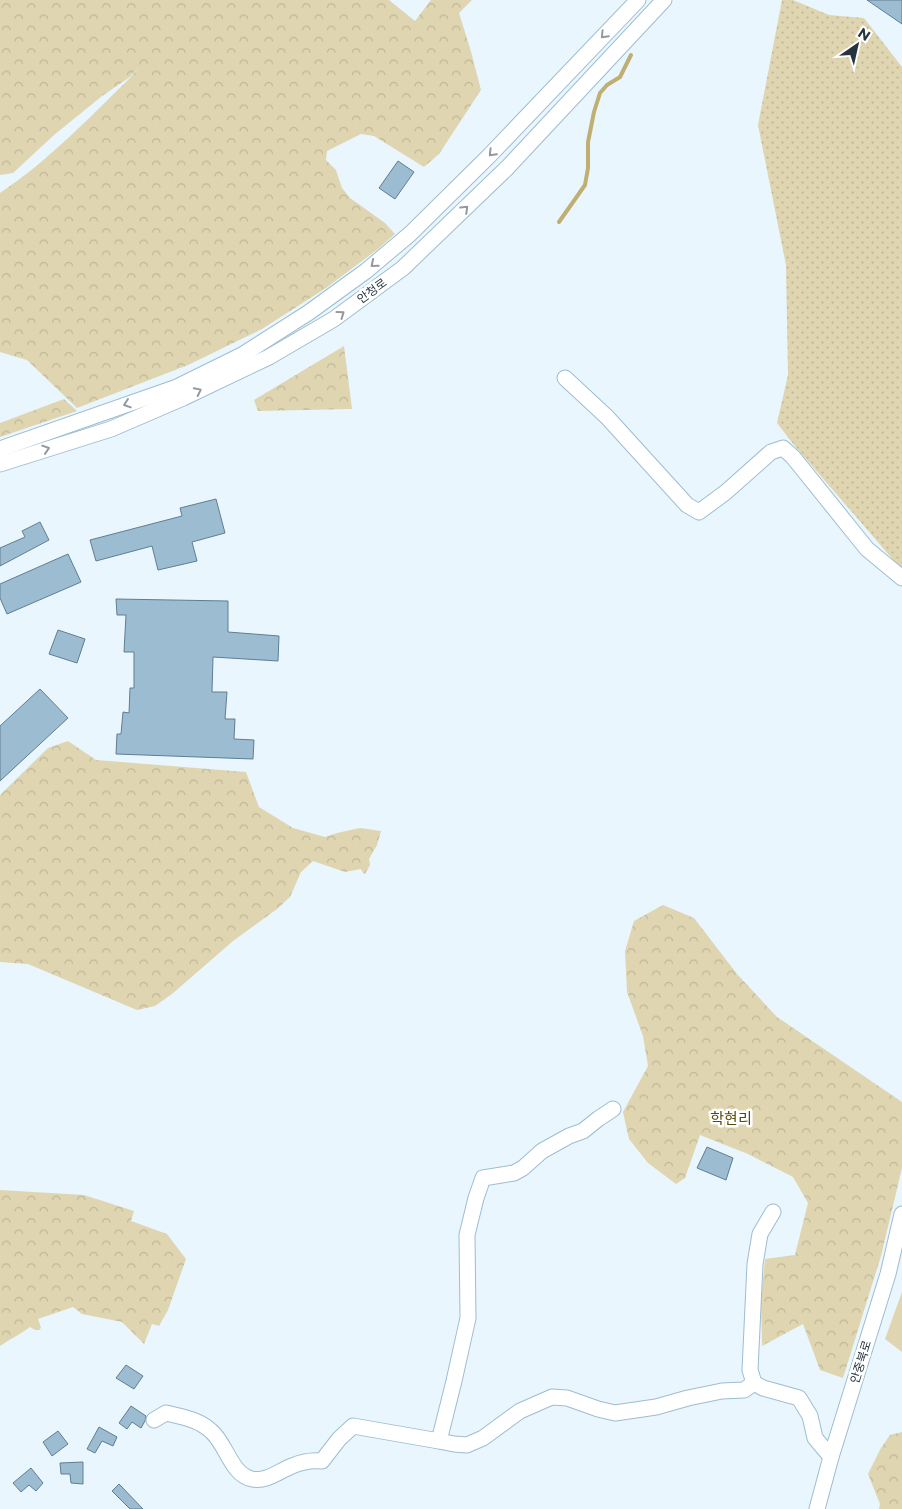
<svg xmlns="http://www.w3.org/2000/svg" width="902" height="1509" font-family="Montserrat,'Noto Sans KR',sans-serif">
<defs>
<pattern id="forest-crowns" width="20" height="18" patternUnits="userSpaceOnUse" patternTransform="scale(1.25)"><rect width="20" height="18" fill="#dfd5b0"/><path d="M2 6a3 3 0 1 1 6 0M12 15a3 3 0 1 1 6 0" fill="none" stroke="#bfb798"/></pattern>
<pattern id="park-dots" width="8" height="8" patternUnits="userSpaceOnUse" patternTransform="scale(1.25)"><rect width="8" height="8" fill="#dfd5b0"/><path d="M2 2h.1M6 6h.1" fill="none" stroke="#bfb798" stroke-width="1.8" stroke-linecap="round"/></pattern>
</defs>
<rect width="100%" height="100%" fill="#e9f6fe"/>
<polygon fill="#dfd5b0" points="902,1292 902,1352 885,1339"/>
<g fill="url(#forest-crowns)">
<path d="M0,0H389L415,21L431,0H472L459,13L470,48L481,90L439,154L424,167L374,136L361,134L327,151L326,160L336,170L342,188L350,198L385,223L395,234L378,249L326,288L262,329L188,365L77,408L27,360L0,352V193C48,161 89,118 130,78L141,65L130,77L102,96L54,135L13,173L0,175Z"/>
<polygon points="344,346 352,409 258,411 254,400"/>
<polygon points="64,399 77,411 0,437 0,423"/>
<polygon points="68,741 96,760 246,772 259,807 293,828 325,837 337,833 360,828 381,831 377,845 369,859 370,865 365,874 363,873 361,869 345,872 313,861 301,872 290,897 277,909 233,941 172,994 155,1006 137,1010 28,964 0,962 0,795 48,748"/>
<polygon points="663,905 694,918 737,974 777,1017 902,1102 902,1168 881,1256 843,1378 820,1370 803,1324 762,1346 761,1301 765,1259 795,1255 808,1203 793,1177 748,1154 700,1135 685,1178 676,1184 648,1163 629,1139 623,1112 648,1066 643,1036 627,992 625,951 634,921"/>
<path d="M0,1190L84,1195L134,1211L131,1221L167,1234L186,1259L168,1310L159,1326L152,1324L144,1344L122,1322L82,1314L73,1307L38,1319L41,1328L39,1330H35L30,1327C21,1334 10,1339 0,1346Z"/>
<polygon points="902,1432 902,1509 879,1509 880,1504 868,1474 881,1448 890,1435"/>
</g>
<polygon fill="url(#park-dots)" points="782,0 793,0 829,15 864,18 902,67 902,570 794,445 777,423 788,375 786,265 758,125"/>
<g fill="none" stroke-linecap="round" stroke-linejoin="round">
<polyline stroke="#c0af73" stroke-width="4" points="559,222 585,185 588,168 588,142 594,112 600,93 607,85 620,77 631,55"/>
</g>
<g fill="#9cbcd1" stroke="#607e91">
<polygon points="867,0 902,0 902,24"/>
<polygon points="398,161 414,172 395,199 379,188"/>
<polygon points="216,499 225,533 192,542 197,561 158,570 152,546 96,561 90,540 182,516 180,508"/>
<polygon points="40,522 49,540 0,566 0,548 25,537 22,531"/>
<polygon points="68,554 81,582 7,614 0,598 0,584"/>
<polygon points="116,599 228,601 228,632 279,636 278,661 213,657 212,692 227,692 225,719 235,719 234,739 254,740 253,759 116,754 117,734 121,734 123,712 129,713 130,688 134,688 134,652 124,652 126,615 117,615"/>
<polygon points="58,630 85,639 77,663 49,654"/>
<polygon points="40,689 68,718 0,781 0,726"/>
<polygon points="707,1147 733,1158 726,1180 697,1168"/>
<polygon points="126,1365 143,1376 134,1389 116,1378"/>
<polygon points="131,1406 146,1416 145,1421 141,1428 132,1422 127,1429 119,1423"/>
<polygon points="99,1427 117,1437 113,1446 102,1441 95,1453 87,1449"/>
<polygon points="58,1431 68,1444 52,1456 43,1442"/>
<polygon points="83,1462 83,1484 71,1483 70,1474 61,1474 60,1463"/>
<polygon points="31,1468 43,1483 36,1491 29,1485 21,1492 13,1483"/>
<polygon points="119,1484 143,1509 130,1509 112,1491"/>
</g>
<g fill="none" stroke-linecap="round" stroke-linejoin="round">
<defs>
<g id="minor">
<polyline points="565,378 607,417 687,505 699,512 726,492 771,452 783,448 793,457 867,549 902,578"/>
<polyline points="0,449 177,387 242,355 308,313 366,271 410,234 489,156 638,0"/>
<polyline points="0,464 111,429 183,398 269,357 334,319 403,268 507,168 664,0"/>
<polyline points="773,1212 760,1234 755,1264 750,1370 754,1383 763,1388 799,1398 810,1416 815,1438 831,1457"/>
<path d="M154,1420L166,1413C182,1417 198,1419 211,1431C226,1443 231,1475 252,1479C267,1482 279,1471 292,1466C301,1462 312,1460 322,1461L339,1439L353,1426L439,1441L454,1381L468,1318L467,1235L476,1198L483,1178L514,1173L523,1168L542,1151L569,1136L583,1131L598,1119L613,1109"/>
<polyline points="439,1441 454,1444 467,1445 483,1438 520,1411 552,1397 567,1398 598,1409 615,1413 656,1407 688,1398 722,1391 744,1390 754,1383"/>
<polyline points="817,1509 831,1457 888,1274 902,1214"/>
</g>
</defs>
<use href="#minor" stroke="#9dbdd1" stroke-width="17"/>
<use href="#minor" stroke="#fff" stroke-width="15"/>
</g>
<defs><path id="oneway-chevron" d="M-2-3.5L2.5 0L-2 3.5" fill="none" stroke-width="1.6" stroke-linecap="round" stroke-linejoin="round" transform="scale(1.25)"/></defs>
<g stroke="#939a9e">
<use href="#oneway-chevron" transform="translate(604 35) rotate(134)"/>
<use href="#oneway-chevron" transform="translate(492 153) rotate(134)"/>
<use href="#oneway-chevron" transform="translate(465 209) rotate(-44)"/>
<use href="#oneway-chevron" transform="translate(374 264) rotate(140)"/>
<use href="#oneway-chevron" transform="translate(341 314) rotate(-36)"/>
<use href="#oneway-chevron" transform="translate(198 391) rotate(-26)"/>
<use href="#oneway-chevron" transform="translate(127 404) rotate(161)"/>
<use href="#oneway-chevron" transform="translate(46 449) rotate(-18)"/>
</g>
<g text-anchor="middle" stroke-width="5" stroke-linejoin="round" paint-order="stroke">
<g font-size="12" fill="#27343d" stroke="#fff">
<text transform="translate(372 291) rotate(-36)" y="4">안청로</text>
<text transform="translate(861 1362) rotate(-73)" y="4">안중북로</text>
</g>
<g font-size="15" fill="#594a0a" stroke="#fff">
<text x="731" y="1124">학현리</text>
</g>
</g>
<g transform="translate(857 45) rotate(34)" stroke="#ffffff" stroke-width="4" paint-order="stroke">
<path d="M0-4L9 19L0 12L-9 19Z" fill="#27343d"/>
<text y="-8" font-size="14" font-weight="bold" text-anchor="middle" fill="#27343d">N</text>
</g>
</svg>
